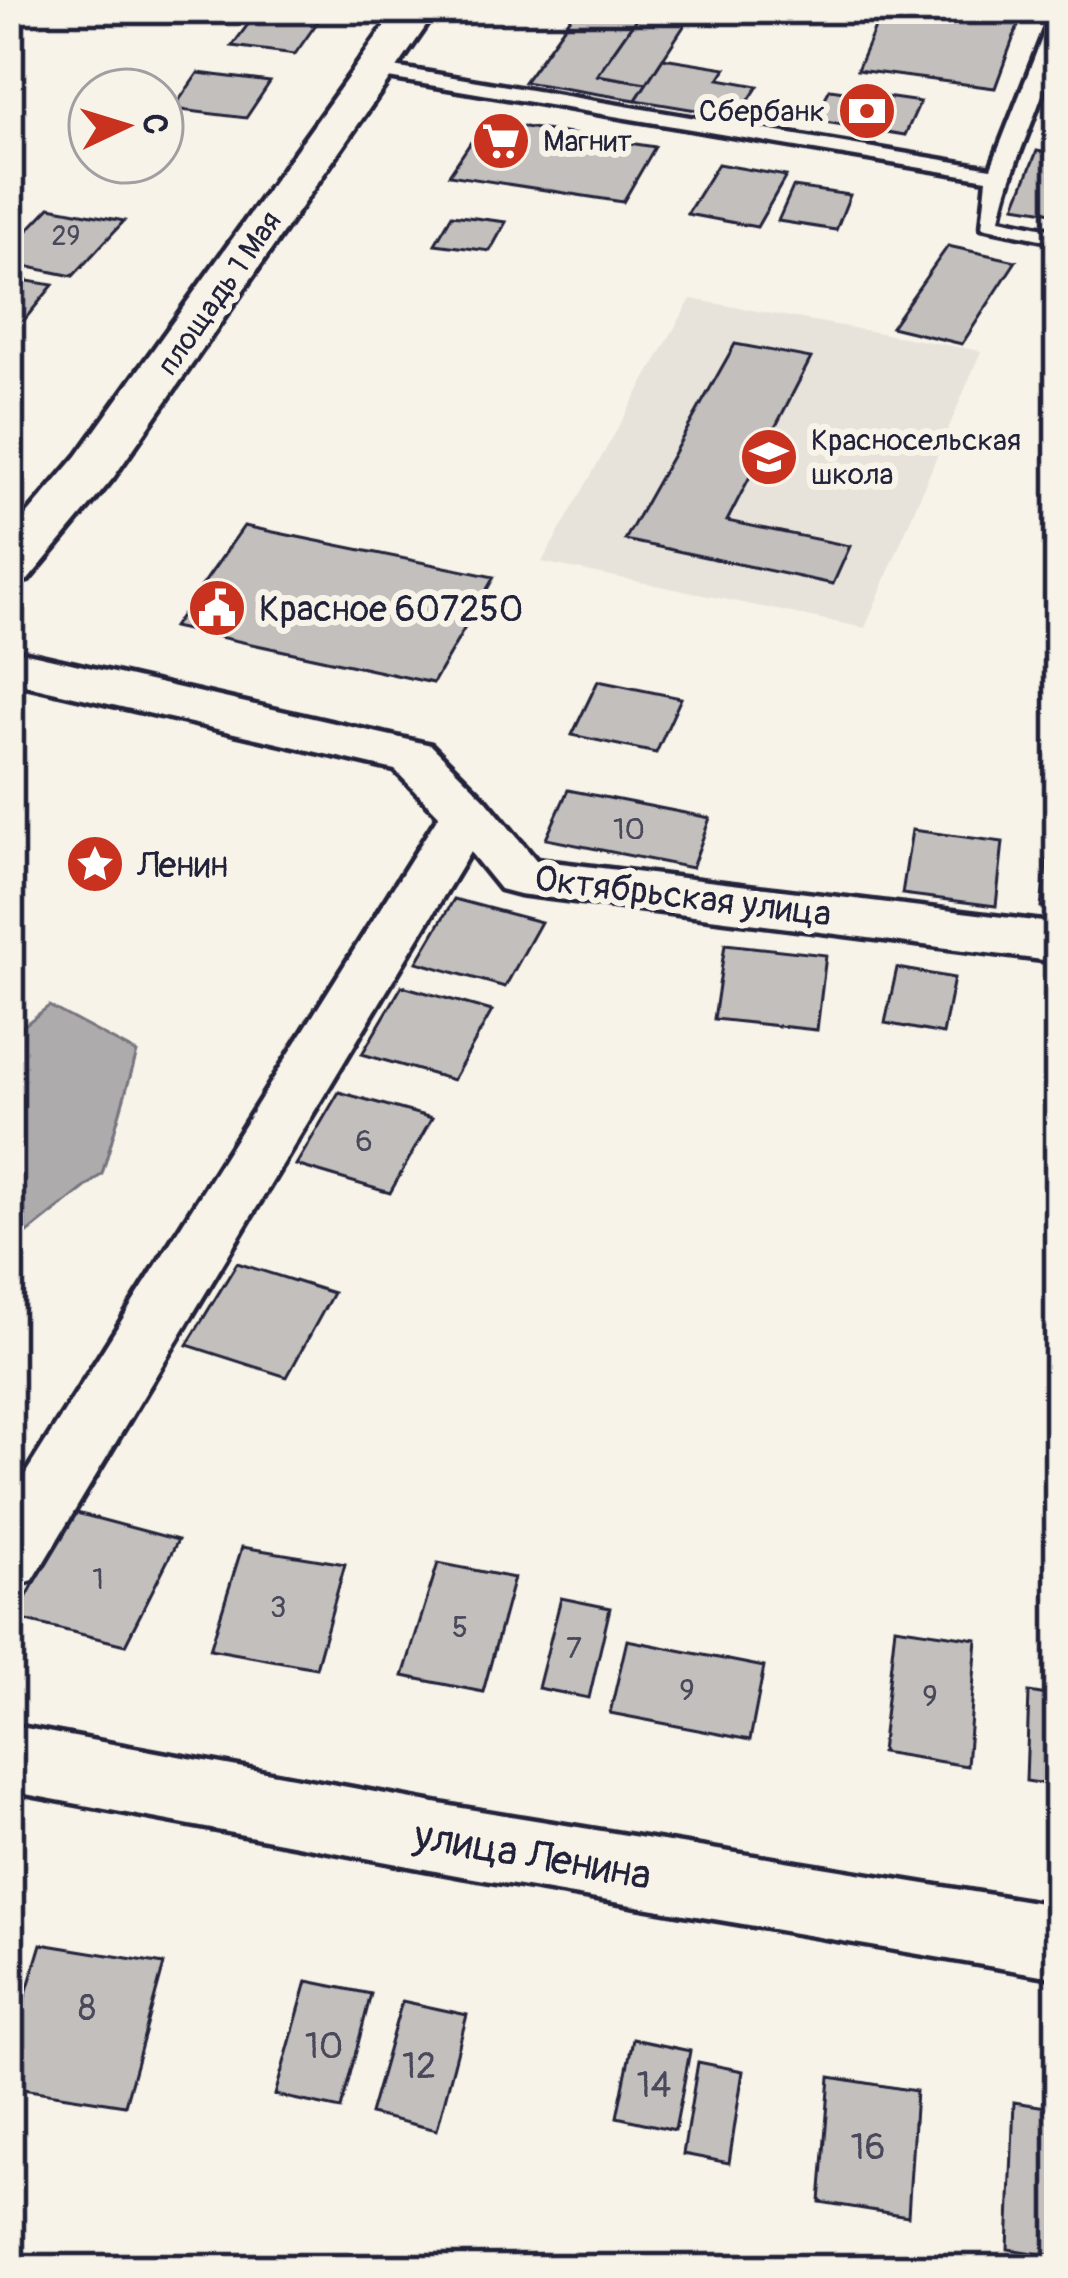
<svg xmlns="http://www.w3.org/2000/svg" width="1068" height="2278" font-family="Pangolin,sans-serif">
<rect width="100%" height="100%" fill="#f7f3e8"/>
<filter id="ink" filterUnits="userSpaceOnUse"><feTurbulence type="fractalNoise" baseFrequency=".00833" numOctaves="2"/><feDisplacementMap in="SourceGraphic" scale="24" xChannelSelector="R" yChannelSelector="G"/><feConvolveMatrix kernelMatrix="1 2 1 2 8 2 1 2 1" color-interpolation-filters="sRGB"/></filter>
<g filter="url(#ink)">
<polygon fill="#e7e3db" points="691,299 981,351 865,628 542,562"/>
<polygon fill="#aeabad" stroke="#76747f" stroke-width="3" points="49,1006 137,1053 102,1174 9,1248 9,1037"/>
<g fill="#c2bfbd" stroke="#22223b" stroke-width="3">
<polygon points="577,9 643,9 597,75 647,83 636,100 524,82"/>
<polygon points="643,9 695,9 647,83 597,75"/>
<polygon points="883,9 1024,9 995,88 857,70"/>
<polygon points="257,12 319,20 295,54 232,46"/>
<polygon points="663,58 726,68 719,79 758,86 738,117 636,100"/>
<polygon points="198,73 270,82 246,118 173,109"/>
<polygon points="830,89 920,102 905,135 813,120"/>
<polygon points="485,121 655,147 623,202 449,175"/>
<polygon points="1037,151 1059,155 1059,213 1015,206"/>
<polygon points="718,164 786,176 757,227 687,214"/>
<polygon points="793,187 850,195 836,230 778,221"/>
<polygon points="50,207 124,221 73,276 9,263 9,250"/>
<polygon points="452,215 506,222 490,251 435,244"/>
<polygon points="948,246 1016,261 962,344 891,327"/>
<polygon points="9,278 53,285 11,336 9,336"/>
<polygon points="735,344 811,358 727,521 850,546 833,584 625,540"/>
<polygon points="244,526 494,577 433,683 173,627"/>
<polygon points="598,681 681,698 656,753 572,735"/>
<polygon points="568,790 710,818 692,868 546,839"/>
<polygon points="912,830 1003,842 996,906 902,894"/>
<polygon points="1049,843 1059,844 1059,909 1041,907"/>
<polygon points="454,899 541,922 505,987 417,962"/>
<polygon points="725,944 826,955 817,1030 714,1019"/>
<polygon points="897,968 954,978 943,1034 885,1023"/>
<polygon points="402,986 492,1011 453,1080 362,1054"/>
<polygon points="339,1092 432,1118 390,1193 296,1165"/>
<polygon points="237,1263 333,1293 287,1377 187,1345"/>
<polygon points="73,1512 178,1540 125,1645 15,1618"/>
<polygon points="242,1547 345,1564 316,1668 210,1649"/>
<polygon points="438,1563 514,1578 483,1692 403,1676"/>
<polygon points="561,1598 610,1608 589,1698 538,1688"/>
<polygon points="895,1627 977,1639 967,1766 881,1752"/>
<polygon points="627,1640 764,1667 750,1740 610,1713"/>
<polygon points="1029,1692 1059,1697 1059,1786 1026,1781"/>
<polygon points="41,1944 164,1964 125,2105 9,2087 9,2050"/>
<polygon points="307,1981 371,1994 341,2109 275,2095"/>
<polygon points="402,2001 467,2015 437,2130 370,2114"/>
<polygon points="633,2039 690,2051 675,2130 617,2117"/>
<polygon points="698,2062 743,2071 729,2163 683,2154"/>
<polygon points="830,2077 916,2091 908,2216 820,2202"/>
<polygon points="1014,2102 1059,2109 1059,2257 1008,2249"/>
</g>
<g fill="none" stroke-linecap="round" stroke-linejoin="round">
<defs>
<path id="service" d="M1059,12C1059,82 1013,149 1000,219L1059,231V243L982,227L987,179L376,76L366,70L376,64L991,168L1050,18Z"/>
<g id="minor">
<polygon points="9,649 431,745 486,800 536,860 1059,924 1059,962 519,894 500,889 470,852 33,1580 9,1588 9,1500 439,815 395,770 9,681"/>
<polygon points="9,1725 462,1808 1059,1906 1059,1978 462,1876 9,1791"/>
</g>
<polygon id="tertiary" points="397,9 438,9 113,478 28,580 9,585 9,536 77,456"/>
</defs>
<use href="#service" stroke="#22223b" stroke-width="9"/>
<use href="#minor" stroke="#22223b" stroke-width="9"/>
<use href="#tertiary" stroke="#22223b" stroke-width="9"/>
<use href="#service" fill="#f7f3e8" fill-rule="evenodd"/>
<use href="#minor" fill="#f7f3e8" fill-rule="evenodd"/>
<use href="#tertiary" fill="#f7f3e8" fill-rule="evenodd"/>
</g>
</g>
<defs>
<symbol id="bank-disc" viewBox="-11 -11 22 22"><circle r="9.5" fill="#c8321e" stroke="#f7f3e8"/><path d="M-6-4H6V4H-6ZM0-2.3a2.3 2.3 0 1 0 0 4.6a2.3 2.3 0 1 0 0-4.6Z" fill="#fff"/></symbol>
<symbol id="supermarket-disc" viewBox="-11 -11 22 22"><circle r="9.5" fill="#c8321e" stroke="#f7f3e8"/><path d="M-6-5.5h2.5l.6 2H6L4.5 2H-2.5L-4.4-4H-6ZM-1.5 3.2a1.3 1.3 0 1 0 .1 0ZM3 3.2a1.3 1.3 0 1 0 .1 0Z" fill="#fff"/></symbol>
<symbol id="school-disc" viewBox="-11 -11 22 22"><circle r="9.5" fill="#c8321e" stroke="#f7f3e8"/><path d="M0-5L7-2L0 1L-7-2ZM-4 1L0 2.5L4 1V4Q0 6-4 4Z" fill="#fff"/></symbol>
<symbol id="civic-disc" viewBox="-11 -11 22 22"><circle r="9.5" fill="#c8321e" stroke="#f7f3e8"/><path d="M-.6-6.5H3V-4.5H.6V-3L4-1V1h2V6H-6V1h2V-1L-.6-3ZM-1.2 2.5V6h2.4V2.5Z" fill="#fff"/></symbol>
<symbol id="sight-disc" viewBox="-11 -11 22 22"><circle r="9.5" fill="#c8321e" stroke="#f7f3e8"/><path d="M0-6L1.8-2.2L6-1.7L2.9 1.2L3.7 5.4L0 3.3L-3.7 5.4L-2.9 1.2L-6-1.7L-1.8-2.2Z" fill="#fff"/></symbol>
</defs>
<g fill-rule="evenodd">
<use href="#bank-disc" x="834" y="78" width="66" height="66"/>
<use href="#supermarket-disc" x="468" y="108" width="66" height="66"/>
<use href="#school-disc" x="736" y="424" width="66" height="66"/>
<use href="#civic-disc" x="184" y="575" width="66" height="66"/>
<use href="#sight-disc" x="62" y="831" width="66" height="66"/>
</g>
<g text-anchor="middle" stroke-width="12" stroke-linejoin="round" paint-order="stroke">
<g font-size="27" fill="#4a495c">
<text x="66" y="245">29</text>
</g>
<g font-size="30" fill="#22223b" stroke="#f7f3e8" text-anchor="start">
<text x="825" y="121" text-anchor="end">Сбербанк</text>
<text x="543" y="151">Магнит</text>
<text x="811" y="450">Красносельская<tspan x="811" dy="34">школа</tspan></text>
</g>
<g font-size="30" fill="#22223b" stroke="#f7f3e8">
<text transform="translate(219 293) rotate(-55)" y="10">площадь 1 Мая</text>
</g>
<g font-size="30" fill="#4a495c">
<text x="629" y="839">10</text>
<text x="364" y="1151">6</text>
<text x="98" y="1589">1</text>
<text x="278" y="1617">3</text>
<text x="460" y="1637">5</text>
<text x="574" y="1658">7</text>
<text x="687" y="1700">9</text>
<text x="930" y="1706">9</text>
</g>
<g font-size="36" fill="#22223b" stroke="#f7f3e8" text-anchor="start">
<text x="259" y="621">Красное 607250</text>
<text x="137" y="877">Ленин</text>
</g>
<g font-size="36" fill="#22223b" stroke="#f7f3e8">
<text transform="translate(683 895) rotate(7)" y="13">Октябрьская улица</text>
</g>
<g font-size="36" fill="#4a495c">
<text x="87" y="2020">8</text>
<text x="324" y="2058">10</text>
<text x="419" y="2078">12</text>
<text x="654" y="2097">14</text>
<text x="868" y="2159">16</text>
</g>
<g font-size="42" fill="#22223b" stroke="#f7f3e8">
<text transform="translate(533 1854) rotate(10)" y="15">улица Ленина</text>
</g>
</g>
<rect width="1068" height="2278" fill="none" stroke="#f7f3e8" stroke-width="48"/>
<rect x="24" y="24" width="1020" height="2230" fill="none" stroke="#22223b" stroke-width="4.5" filter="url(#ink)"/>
<g transform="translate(126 126) rotate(86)"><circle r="57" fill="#f7f3e8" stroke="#a29fa3" stroke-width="3"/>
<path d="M0-9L21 45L0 30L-21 45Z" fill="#c8321e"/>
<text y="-18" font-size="33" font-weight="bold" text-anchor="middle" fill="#22223b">С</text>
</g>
</svg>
